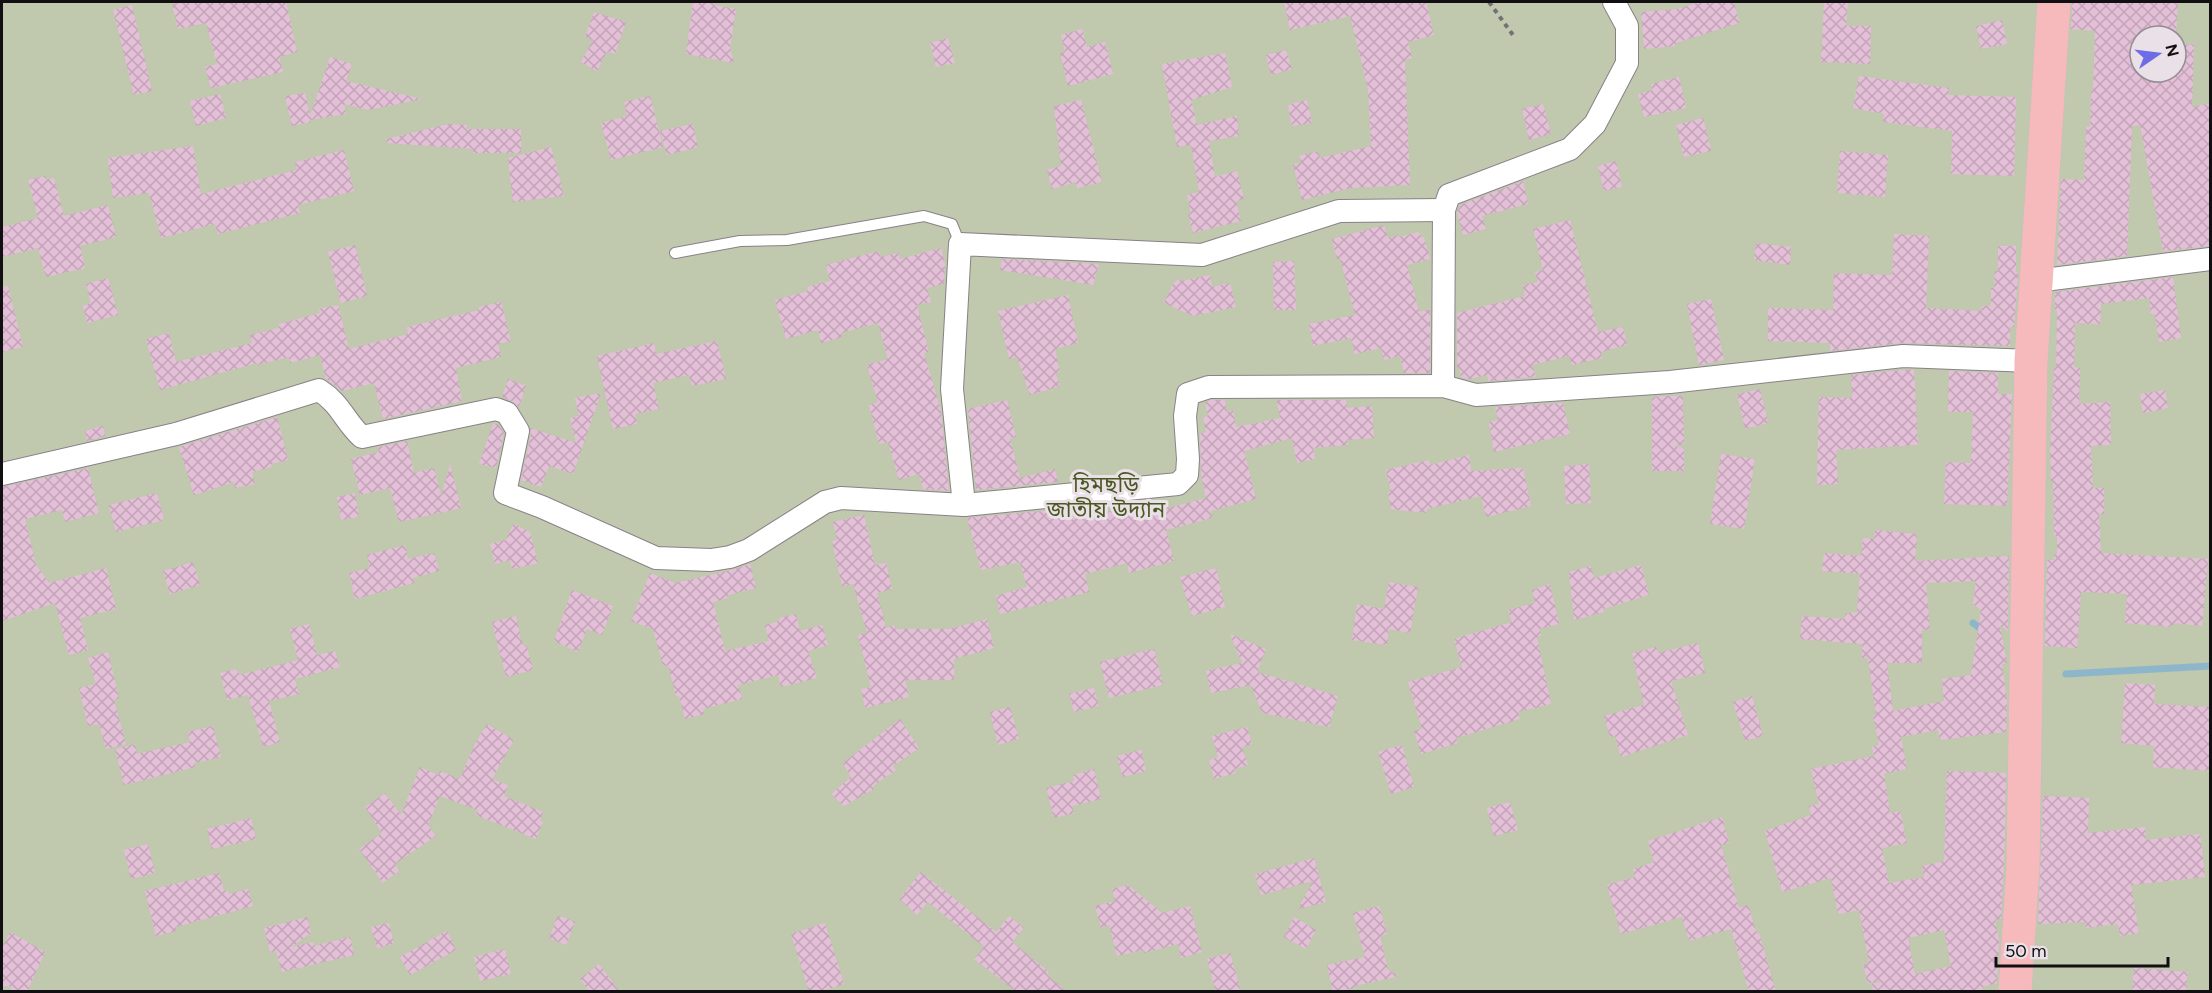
<svg xmlns="http://www.w3.org/2000/svg" width="2212" height="993" font-family="Figtree,'Noto Sans Bengali',sans-serif">
<defs>
<pattern id="building-cross-hatch" width="8" height="8" patternUnits="userSpaceOnUse" patternTransform="scale(1.5)"><rect width="8" height="8" fill="#e4c0d8"/><path d="M0 0l8 8M0 8l8-8" fill="none" stroke="#c3a4b8"/></pattern>
</defs>
<rect width="100%" height="100%" fill="#e9e0e8"/>
<path fill="#c0c8ae" fill-rule="evenodd" d="M2,2H2210V991L2,992ZM2140,36H2176V72H2140Z"/>
<g fill="none" stroke-linecap="round" stroke-linejoin="round">
<g stroke="#8eb6ca" stroke-width="7">
<polyline points="1973,623 1985,632"/>
<polyline points="2066,674 2210,666"/>
</g>
</g>
<g fill="url(#building-cross-hatch)" fill-rule="evenodd">
<polygon points="184,2 286,2 297,52 279,57 283,72 211,88 205,67 217,64 206,23 178,29 172,4"/>
<polygon points="693,2 713,2 713,5 736,9 730,48 734,63 686,54"/>
<polygon points="1284,2 1426,2 1434,35 1408,42 1412,58 1405,60 1410,185 1350,188 1302,200 1293,164 1301,163 1299,156 1318,151 1320,158 1371,146 1368,89 1350,16 1290,30"/>
<polygon points="1701,2 1734,2 1739,23 1676,43 1676,46 1644,49 1641,12 1677,9"/>
<polygon points="1824,2 1848,2 1846,26 1871,26 1870,64 1821,62"/>
<polygon points="2072,2 2178,2 2176,37 2140,35 2140,72 2176,72 2176,44 2194,45 2192,107 2211,103 2211,246 2163,251 2140,125 2132,126 2127,256 2057,265 2061,179 2084,180 2086,126 2090,127 2091,91 2093,91 2095,31 2071,29"/>
<polygon points="132,5 152,91 134,95 113,10"/>
<polygon points="594,12 626,22 615,54 607,51 597,71 581,62 593,40 585,37"/>
<polygon points="2002,20 2007,44 1981,49 1976,26"/>
<polygon points="1082,29 1087,47 1105,42 1113,74 1068,86 1060,53 1065,52 1061,35"/>
<polygon points="948,38 955,63 936,67 930,43"/>
<polygon points="1286,50 1292,69 1271,75 1266,55"/>
<polygon points="1225,53 1232,87 1191,100 1197,125 1237,116 1239,136 1209,141 1215,177 1237,171 1244,199 1236,201 1241,221 1193,233 1188,214 1191,214 1187,195 1199,192 1191,145 1177,147 1162,64"/>
<polygon points="330,57 352,64 346,81 422,99 369,110 344,104 346,114 310,120 311,122 292,126 285,96 305,93 310,116"/>
<polygon points="1859,76 1949,88 1948,95 2016,97 2014,176 1951,174 1952,131 1883,122 1884,114 1853,108"/>
<polygon points="1679,77 1686,108 1644,117 1638,94 1653,90 1651,84"/>
<polygon points="220,94 226,118 196,126 190,101"/>
<polygon points="650,96 663,147 611,160 601,123 627,116 624,102"/>
<polygon points="1081,100 1102,182 1077,188 1076,182 1052,189 1047,170 1061,166 1054,106"/>
<polygon points="1307,100 1312,123 1292,126 1288,105"/>
<polygon points="1543,104 1551,134 1529,140 1522,109"/>
<polygon points="1703,118 1711,151 1684,157 1676,125"/>
<polygon points="448,124 467,125 466,129 521,129 521,153 473,153 473,149 387,143 386,139"/>
<polygon points="693,124 698,147 667,155 660,131"/>
<polygon points="193,146 201,194 297,170 295,162 344,150 354,191 298,205 300,213 218,234 215,224 161,238 149,193 113,198 108,158"/>
<polygon points="551,147 564,196 513,202 508,158"/>
<polygon points="1840,151 1888,155 1885,197 1837,193"/>
<polygon points="1616,161 1622,187 1604,191 1598,166"/>
<polygon points="45,176 46,180 54,178 64,216 108,205 116,237 80,246 85,268 46,277 38,248 2,257 2,227 38,218 28,180"/>
<polygon points="1523,181 1528,204 1482,216 1486,229 1463,235 1457,213 1460,205"/>
<polygon points="1570,220 1598,332 1623,327 1627,345 1601,352 1602,358 1572,365 1569,356 1532,365 1536,377 1488,381 1487,375 1470,379 1461,377 1459,367 1457,368 1457,313 1525,296 1523,285 1538,282 1535,272 1543,270 1533,229"/>
<polygon points="1384,225 1388,238 1399,235 1399,237 1419,232 1421,238 1424,237 1430,259 1407,265 1419,312 1430,309 1430,373 1404,373 1400,356 1384,360 1381,348 1355,354 1351,338 1313,346 1309,324 1355,315 1340,258 1337,259 1332,239"/>
<polygon points="1894,234 1929,236 1926,308 1982,311 1982,306 1991,306 1991,288 1994,288 1995,271 1998,271 1998,246 2016,246 2016,272 2018,272 2018,276 2014,327 2010,327 2010,346 1903,343 1830,351 1830,343 1768,341 1768,308 1833,310 1834,273 1892,275"/>
<polygon points="1756,243 1791,247 1790,265 1754,260"/>
<polygon points="355,245 367,296 341,303 328,252"/>
<polygon points="941,248 945,264 944,284 927,288 931,302 917,305 929,352 924,353 941,411 949,491 923,489 919,474 899,480 888,442 879,444 869,405 878,403 867,365 888,359 878,323 841,333 842,337 821,343 818,330 786,339 775,300 808,291 807,287 830,281 826,265 879,251 880,257 898,253 900,259"/>
<polygon points="1002,259 1099,264 1093,285 1000,270"/>
<polygon points="1294,261 1296,310 1274,310 1273,262"/>
<polygon points="1210,275 1212,287 1230,283 1236,307 1193,316 1164,303 1173,284 1178,279 1182,281"/>
<polygon points="2173,277 2181,338 2159,342 2155,314 2151,315 2149,298 2101,304 2100,324 2075,323 2074,367 2080,368 2079,404 2110,402 2111,445 2091,446 2093,488 2104,488 2104,514 2099,514 2101,553 2208,559 2202,626 2173,623 2172,627 2125,623 2127,594 2081,592 2077,648 2045,646 2047,560 2054,560 2054,554 2057,554 2057,536 2054,536 2053,481 2051,481 2050,453 2054,367 2056,367 2057,311 2055,311 2055,292"/>
<polygon points="108,278 118,315 87,323 83,306 91,303 86,284"/>
<polygon points="8,286 23,347 2,352 2,287"/>
<polygon points="1068,295 1078,343 1055,349 1060,372 1055,373 1060,386 1030,395 1017,357 1009,359 998,311"/>
<polygon points="1711,299 1724,360 1699,365 1687,304"/>
<polygon points="501,302 511,341 498,344 501,357 456,368 462,401 383,419 374,383 342,391 326,379 320,355 290,363 289,357 257,365 257,363 160,390 146,339 169,333 176,362 252,343 250,335 279,328 279,324 320,313 319,309 338,305 349,349 408,334 407,327 479,310 479,307"/>
<polygon points="717,341 726,379 692,386 689,375 653,383 659,409 635,414 637,424 613,429 597,356 654,343 656,354"/>
<polygon points="1903,370 1914,370 1918,445 1836,450 1838,484 1817,485 1819,397 1852,398 1851,375"/>
<polygon points="1949,371 1998,373 1998,394 2012,394 2007,506 1944,504 1946,462 1971,463 1973,412 1948,412"/>
<polygon points="508,379 526,386 519,407 512,401 502,397"/>
<polygon points="1760,389 1768,423 1745,429 1737,394"/>
<polygon points="2165,390 2168,408 2143,413 2140,394"/>
<polygon points="601,393 573,474 549,466 541,487 521,480 531,434 530,428 576,443 570,418 579,416 575,398"/>
<polygon points="1666,396 1683,396 1684,444 1674,446 1684,448 1684,471 1652,471 1652,397"/>
<polygon points="1007,400 1016,437 1010,438 1020,478 1055,469 1058,482 976,490 968,409"/>
<polygon points="1211,400 1225,400 1227,412 1233,410 1236,427 1280,418 1277,400 1346,400 1347,408 1372,406 1374,438 1347,440 1348,445 1313,448 1315,459 1297,463 1292,438 1244,451 1256,499 1211,511 1212,518 1166,530 1174,561 1129,573 1127,563 1085,574 1089,592 1000,614 996,596 1027,587 1020,562 981,570 967,518 1065,509 1067,518 1103,510 1104,513 1150,500 1158,500 1161,510 1206,498 1201,475 1200,434 1206,432 1203,417 1208,416 1205,403"/>
<polygon points="1563,403 1570,434 1494,452 1489,422 1498,420 1495,407"/>
<polygon points="277,417 288,460 271,464 272,467 252,472 255,484 235,488 234,482 194,495 179,447"/>
<polygon points="493,424 498,424 504,433 496,468 479,464"/>
<polygon points="103,426 105,436 87,441 85,431"/>
<polygon points="407,441 414,473 434,468 441,496 450,464 461,508 399,522 390,488 360,495 351,459 379,452 378,447"/>
<polygon points="1721,454 1755,459 1744,529 1710,524"/>
<polygon points="1469,455 1471,471 1523,468 1531,506 1486,517 1481,496 1427,509 1426,513 1391,509 1388,492 1391,492 1386,470 1429,460 1430,465"/>
<polygon points="1589,464 1591,503 1566,504 1564,466"/>
<polygon points="88,468 99,513 65,522 62,510 25,519 36,565 49,583 106,568 116,609 80,618 88,650 69,655 55,603 2,621 2,487"/>
<polygon points="157,493 164,520 116,532 109,505"/>
<polygon points="355,493 359,517 341,520 337,497"/>
<polygon points="864,515 875,565 886,563 892,589 877,593 886,628 894,625 895,629 949,629 987,619 994,648 954,659 954,680 905,680 909,697 865,708 861,689 871,687 858,635 867,633 853,584 842,586 832,541 837,540 833,522"/>
<polygon points="513,524 530,532 538,563 512,569 510,560 495,564 490,544 506,540"/>
<path d="M1875,530L1917,534L1915,561L2009,556L2008,631L2000,625L2007,663L2002,664L2007,702L2006,732L1940,740L1938,730L1901,737L1907,769L1884,774L1890,813L1900,811L1907,843L1882,848L1889,883L1924,877L1922,866L1944,861L1947,771L2006,773L2004,865L2001,919L1995,920L1999,941L1997,983L1982,987L1983,992H1873L1872,984L1880,982V980L1868,984L1863,965L1869,963L1859,910L1838,914L1831,878L1782,892L1765,831L1811,815L1809,806L1819,804L1811,769L1874,756L1872,747L1879,745L1873,716L1876,715L1868,658H1862V644L1800,639L1802,616L1845,619V614L1857,612L1860,574L1822,571L1824,553L1861,556L1863,538L1874,539ZM1976,581L1973,604L1981,610L1971,675L1942,679L1944,701L1893,711L1887,663H1922V630L1930,629L1926,583ZM1944,930L1951,966L1915,974L1908,938Z"/>
<polygon points="405,545 408,559 434,553 439,571 413,578 414,583 355,599 349,573 370,568 367,555"/>
<polygon points="193,562 200,585 170,594 163,571"/>
<polygon points="750,564 756,588 728,595 728,598 713,602 725,651 769,641 765,625 780,621 779,618 796,614 800,631 822,625 828,645 808,651 817,678 781,687 778,675 738,685 742,699 703,709 704,714 685,719 679,696 676,696 668,665 663,666 653,629 631,621 650,573 675,583 732,570"/>
<polygon points="1641,565 1649,595 1603,609 1604,612 1574,620 1569,572 1591,566 1594,578"/>
<polygon points="1216,568 1225,607 1192,616 1180,577"/>
<polygon points="1389,582 1418,587 1410,633 1389,629 1387,645 1352,640 1357,604 1384,609"/>
<polygon points="1550,584 1559,624 1539,629 1541,635 1537,637 1551,704 1518,712 1520,719 1456,738 1458,743 1421,754 1414,731 1422,729 1408,682 1462,667 1454,639 1512,622 1508,610 1535,603 1532,590"/>
<polygon points="572,590 613,606 602,635 587,629 578,652 554,641"/>
<polygon points="516,616 520,634 519,639 522,640 523,645 527,647 533,670 506,677 492,622"/>
<polygon points="309,624 317,655 335,651 340,667 295,679 299,694 269,701 280,742 263,747 248,695 227,700 220,673 237,669 239,675 298,660 290,629"/>
<polygon points="1230,634 1266,649 1257,672 1338,696 1329,727 1262,713 1251,685 1211,693 1206,671 1242,663"/>
<polygon points="1698,643 1705,673 1671,681 1688,735 1621,757 1615,736 1610,737 1604,716 1644,705 1632,653 1656,647 1658,653"/>
<polygon points="1154,649 1163,685 1109,698 1100,662"/>
<polygon points="108,652 119,698 114,700 126,744 106,749 99,724 88,726 79,688 96,684 88,658"/>
<polygon points="2125,683 2155,685 2154,704 2211,707 2211,771 2153,767 2154,746 2121,743"/>
<polygon points="1094,688 1099,706 1074,712 1069,694"/>
<polygon points="1752,696 1763,736 1745,741 1733,702"/>
<polygon points="1010,707 1019,739 998,745 990,712"/>
<polygon points="900,719 919,748 893,766 896,770 873,786 874,789 844,806 831,794 851,777 843,763"/>
<polygon points="487,724 514,740 492,779 508,785 504,796 543,812 540,821 543,822 536,839 476,815 478,810 440,796 428,825 436,836 395,864 399,871 383,883 359,849 382,833 365,807 385,793 401,815 420,767 438,775 440,771 460,779 475,744"/>
<polygon points="213,726 221,757 194,763 195,767 124,785 115,749 135,744 137,754 190,742 188,732"/>
<polygon points="1247,727 1252,744 1242,747 1248,765 1234,769 1236,773 1214,779 1209,760 1218,758 1212,736"/>
<polygon points="1402,745 1414,787 1391,794 1378,752"/>
<polygon points="1141,750 1146,771 1123,777 1117,756"/>
<polygon points="1094,769 1101,799 1072,806 1074,813 1054,818 1046,788 1074,781 1073,775"/>
<polygon points="2043,796 2089,798 2088,833 2145,827 2146,840 2200,834 2205,877 2131,885 2139,933 2120,936 2118,924 2086,928 2085,922 2038,924"/>
<polygon points="1510,802 1518,830 1494,836 1487,808"/>
<polygon points="1722,817 1729,843 1721,845 1739,908 1748,905 1757,934 1759,933 1776,992 1749,992 1731,929 1689,941 1682,917 1621,934 1607,885 1635,877 1633,869 1654,862 1648,841"/>
<polygon points="251,818 256,839 212,849 207,829"/>
<polygon points="148,844 155,873 131,879 124,850"/>
<polygon points="1314,858 1326,902 1298,909 1313,881 1261,895 1255,874"/>
<polygon points="921,872 996,932 1009,916 1024,928 1012,942 1049,972 1047,975 1067,992 1017,992 974,959 984,947 928,902 917,915 899,899"/>
<polygon points="219,873 224,891 228,890 229,894 248,889 253,906 176,927 176,931 156,936 145,891"/>
<polygon points="1128,885 1162,913 1190,906 1202,952 1181,958 1178,944 1144,953 1143,950 1117,956 1109,925 1101,928 1095,906 1115,901 1112,889"/>
<polygon points="1379,906 1387,934 1380,936 1388,970 1399,976 1355,986 1355,988 1333,992 1327,965 1365,957 1353,913"/>
<polygon points="558,915 575,922 566,945 549,938"/>
<polygon points="307,917 311,933 291,947 313,942 314,946 350,937 354,955 282,972 276,951 270,952 264,928"/>
<polygon points="1294,917 1316,930 1306,949 1284,937"/>
<polygon points="389,923 394,944 377,948 371,927"/>
<polygon points="825,923 844,984 820,992 809,992 791,934"/>
<polygon points="447,931 456,950 410,975 400,957"/>
<polygon points="10,932 45,952 27,992 11,992 11,986 2,986 2,948"/>
<polygon points="505,949 511,974 480,981 474,957"/>
<polygon points="1230,953 1241,992 1216,992 1207,959"/>
<polygon points="599,964 620,992 590,992 580,979"/>
<polygon points="2134,968 2188,972 2186,992 2132,992"/>
</g>
<g fill="none" stroke-linecap="round" stroke-linejoin="round">
<defs>
<polyline id="lane" points="675,253 740,241 787,240 924,216 952,224 960,244"/>
<g id="street">
<polyline points="2036,281 2210,259"/>
<polyline points="1443,386 1444,210 1449,195 1570,149 1595,124 1627,63 1627,26 1614,2"/>
<path d="M2,474L176,434L319,390C341,404 345,422 362,437L496,409L507,413L518,431L505,493L542,507L656,558L711,560L730,557L749,550L825,502L841,498L964,505L1178,484L1187,475L1188,459L1185,416L1188,394L1209,387L1443,386L1476,395L1670,382L1903,356L2031,361"/>
<polyline points="964,505 952,389 960,244 1202,255 1339,211 1444,210"/>
</g>
<polyline id="primary" points="2015,992 2023,866 2031,361 2054,2"/>
</defs>
<use href="#lane" stroke="#898188" stroke-width="12"/>
<use href="#street" stroke="#898188" stroke-width="24"/>
<use href="#primary" stroke="#c1c1c1" stroke-width="34"/>
<polyline stroke="#757075" stroke-width="4" stroke-dasharray="4.5 4.5" stroke-linecap="butt" points="1489,2 1513,35"/>
<use href="#lane" stroke="#fff" stroke-width="10"/>
<use href="#street" stroke="#fff" stroke-width="22"/>
<use href="#primary" stroke="#f7babc" stroke-width="33"/>
</g>
<g text-anchor="middle" stroke-width="6" stroke-linejoin="round" paint-order="stroke">
<g font-size="22" fill="#4b5920" stroke="#e9e0e8">
<text x="1106" y="492">হিমছড়ি<tspan x="1106" dy="25">জাতীয় উদ্যান</tspan></text>
</g>
</g>
<rect width="2212" height="993" fill="none" stroke="#120f12" stroke-width="6"/>
<g transform="translate(2158 54) rotate(76)"><circle r="28" fill="#e9e0e8" stroke="#938c92" stroke-width="1.5"/>
<path d="M0-4.5L10 22L0 15L-10 22Z" fill="#6d6ce6"/>
<text y="-9" font-size="16" font-weight="bold" text-anchor="middle" fill="#120f12">N</text>
</g>
<path d="M1996 957v9h172v-9" fill="none" stroke="#120f12" stroke-width="3"/>
<text x="2005" y="957" font-size="18" fill="#120f12" stroke="#e9e0e8" stroke-width="4.5" paint-order="stroke">50 m</text>
</svg>
